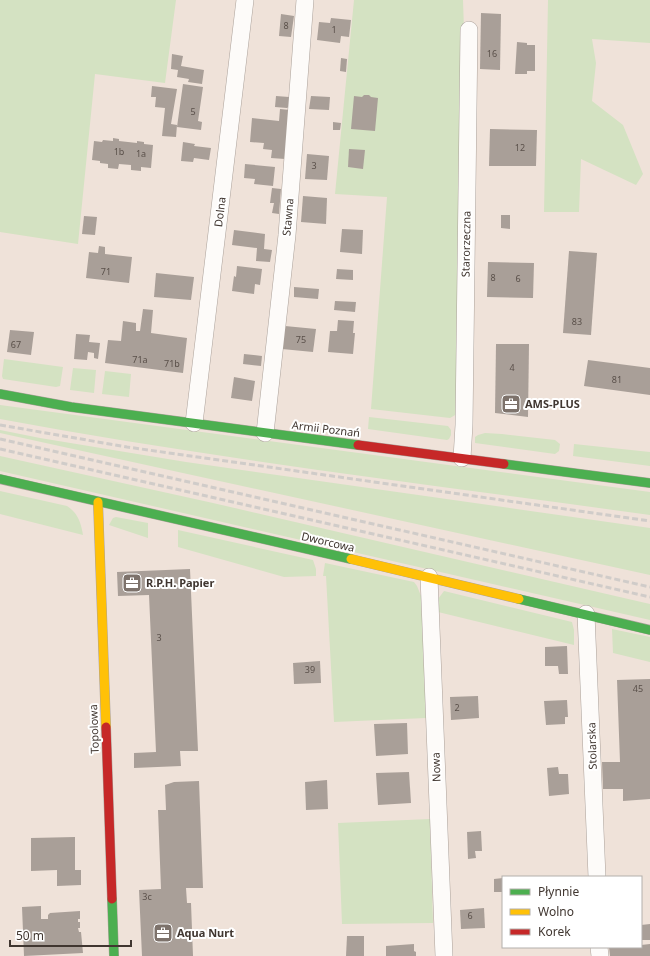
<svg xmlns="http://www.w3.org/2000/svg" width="650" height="956" font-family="'Noto Sans',sans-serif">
<rect width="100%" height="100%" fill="#efe2d9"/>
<g fill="#d4e2c2">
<polygon points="0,0 176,0 165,83 95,74 78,244 0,232"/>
<polygon points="354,0 463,0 464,30 457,414 450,418 371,409 387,197 335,194"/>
<polygon points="548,0 650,0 650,43 592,39 596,63 592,101 623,125 643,174 636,185 581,159 579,212 544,212"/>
<polygon points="4,359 63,367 60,386 56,387 3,379 2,376"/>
<polygon points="73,368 96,370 94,393 70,390"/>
<polygon points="105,371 131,374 129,397 102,394"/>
<path d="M0,405L650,492V515C433,485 215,459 0,419Z"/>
<polygon points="369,417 448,426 451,430 451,435 449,439 447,440 368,429"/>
<polygon points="0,430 40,438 186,462 650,528 650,575 0,433"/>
<polygon points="485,433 502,434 555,440 560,444 559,451 555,454 475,443 475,437 478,435"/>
<polygon points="574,444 650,452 650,466 573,456"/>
<polygon points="0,456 213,503 650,604 650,620 0,471"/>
<path d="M0,491L67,506C78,513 81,523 83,535L0,514Z"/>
<polygon points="116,517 148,523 148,538 109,525 113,518"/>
<polygon points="178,530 313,560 316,569 316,576 284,577 178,547"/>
<polygon points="325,563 414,582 417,586 421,596 426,718 334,722 326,576 323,576"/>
<polygon points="444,591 572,622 574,630 574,645 438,612 438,599"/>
<polygon points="612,629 650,637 650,662 613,653"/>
<polygon points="430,819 433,923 342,924 338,823"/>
</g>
<g fill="#a99f98">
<polygon points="481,13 501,14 500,70 480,69"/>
<polygon points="281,14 294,16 291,37 279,36"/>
<polygon points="331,18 351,20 349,37 341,36 340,43 317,40 319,22 330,23"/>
<polygon points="517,42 527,43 527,45 535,45 535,71 527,71 527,74 515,74"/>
<polygon points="172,54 183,56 181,66 204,70 202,84 188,82 189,79 177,77 178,70 171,69"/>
<polygon points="341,58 347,59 346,72 340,71"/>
<polygon points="183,84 203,87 198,121 202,122 201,130 177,127"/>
<polygon points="152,86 177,89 171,124 177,125 176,137 162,136 165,108 155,107 156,97 151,97"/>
<polygon points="364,95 369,95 371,97 378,98 375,131 351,129 354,96 362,97"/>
<polygon points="276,96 289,97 290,99 290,106 287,108 275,107"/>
<polygon points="311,96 330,97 329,110 309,109"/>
<polygon points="280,109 290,110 285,159 271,158 272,150 263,149 264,143 250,142 252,118 279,121"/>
<polygon points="333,122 341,123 340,130 333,130"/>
<polygon points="490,129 537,130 536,166 489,166"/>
<polygon points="113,138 119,139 119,141 137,143 137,141 144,142 144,144 153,145 151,168 141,167 141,171 131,170 131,165 119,164 118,169 108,168 108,164 100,163 100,161 92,160 94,141 102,142 103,140 113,141"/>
<polygon points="183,142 195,144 194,146 211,148 209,160 194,158 193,162 181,161"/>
<polygon points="349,149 365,150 363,169 348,167"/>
<polygon points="307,154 329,156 327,180 305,179"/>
<polygon points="245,164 275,167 273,186 254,184 255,179 244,178"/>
<polygon points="272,188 281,189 279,214 272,213 274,203 270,203"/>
<polygon points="303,196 327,198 326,224 301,222"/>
<polygon points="501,215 510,215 510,229 501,228"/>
<polygon points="84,216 97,217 95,235 82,234"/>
<polygon points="342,229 363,230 362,254 340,252"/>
<polygon points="234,230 265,234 264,249 272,250 270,262 256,261 257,248 232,245"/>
<polygon points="99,246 105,247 105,254 132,257 129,283 86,278 89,252 98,253"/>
<polygon points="569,251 597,253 591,335 563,333"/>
<polygon points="488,262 534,263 533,298 487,297"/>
<polygon points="237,266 262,269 260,285 255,284 254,294 232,291 234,276 236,277"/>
<polygon points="337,269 353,270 353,280 336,279"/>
<polygon points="156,273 194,277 191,300 154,297"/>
<polygon points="294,287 319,289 318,299 294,297"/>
<polygon points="335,301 356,302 355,312 334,310"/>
<polygon points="143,309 153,310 151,333 187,338 183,373 105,363 108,340 121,341 123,321 136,323 136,331 140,331"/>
<polygon points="338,320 354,321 353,333 355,333 353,354 328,352 330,331 337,331"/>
<polygon points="285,326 316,329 313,352 282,349"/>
<polygon points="10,330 34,332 31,355 7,352"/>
<polygon points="76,334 90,335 89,342 100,343 98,359 94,358 94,353 88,352 87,360 74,359"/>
<polygon points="496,344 529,344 528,417 495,413"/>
<polygon points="244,354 262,356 261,366 243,364"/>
<polygon points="588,360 650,368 650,395 584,386"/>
<polygon points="234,377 255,381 252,401 231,398"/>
<polygon points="190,569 198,751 180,751 181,766 134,768 134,753 156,752 149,595 118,596 117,572"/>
<polygon points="567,646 568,674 559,674 558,666 545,666 545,647"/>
<polygon points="320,661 321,683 294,684 293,663"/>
<polygon points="650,679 650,799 623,801 623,789 603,789 602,762 620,762 617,680"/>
<polygon points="478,696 479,718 451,720 450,697"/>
<polygon points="567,700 568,717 565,717 565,724 546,725 544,701"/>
<polygon points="407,723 408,754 376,756 374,724"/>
<polygon points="558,767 559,774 568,774 569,794 549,796 547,768"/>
<polygon points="409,772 411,803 378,805 376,773"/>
<polygon points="327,780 328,809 306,810 305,782"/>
<polygon points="199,781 203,888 186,888 187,903 191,903 193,956 142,956 139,890 161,889 158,810 166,810 165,785 174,782"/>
<polygon points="481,831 482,851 475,851 476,858 468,859 467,832"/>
<polygon points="75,837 75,870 81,870 81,885 57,886 57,870 31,871 31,838"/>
<polygon points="503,878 503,892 494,892 494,879"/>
<polygon points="41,906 41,919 48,919 48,915 50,913 80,911 80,919 78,919 78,922 80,922 80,928 78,928 79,932 81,932 83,953 24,956 22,907"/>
<polygon points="484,908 485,928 461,929 460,910"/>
<polygon points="650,924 650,940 641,940 641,925"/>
<polygon points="347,936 364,936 364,956 346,956"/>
<polygon points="414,944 414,951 416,952 416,956 386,956 386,946"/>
<polygon points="650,944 650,956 610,956 609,947 641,947 641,945"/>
</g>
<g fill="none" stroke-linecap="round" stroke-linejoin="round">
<defs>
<g id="street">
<polyline points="194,423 245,0"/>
<polyline points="265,433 287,235 305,0"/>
<polyline points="462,458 464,425 469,30"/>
<polyline points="429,577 444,956"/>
<polyline points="586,614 597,877"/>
<polyline points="599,947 600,956"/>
</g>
<g id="fast">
<polyline points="0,394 71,407 358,445"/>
<polyline points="504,464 650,483"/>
<polyline points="0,479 351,559"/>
<polyline points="519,599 650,630"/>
<polyline points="112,899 114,956"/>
</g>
<g id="slow">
<polyline points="98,502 106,727"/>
<polyline points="351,559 519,599"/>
</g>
<g id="jam">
<polyline points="358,445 504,464"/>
<polyline points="106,727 112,899"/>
</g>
</defs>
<use href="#street" stroke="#aba19a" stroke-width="18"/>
<use href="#fast" stroke="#aba19a" stroke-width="10"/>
<use href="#slow" stroke="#aba19a" stroke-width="10"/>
<use href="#jam" stroke="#aba19a" stroke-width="10"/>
<use href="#street" stroke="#fdfbf9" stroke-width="17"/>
<use href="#fast" stroke="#4caf50" stroke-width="9"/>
<use href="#slow" stroke="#ffc107" stroke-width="9"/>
<use href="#jam" stroke="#c62828" stroke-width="9"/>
<g stroke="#d0ccc9" stroke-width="3" stroke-dasharray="6 3" stroke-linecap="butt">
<polyline points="0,425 127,447 650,521"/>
<polyline points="0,439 650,587"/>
<polyline points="0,449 650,597"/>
</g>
</g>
<defs>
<symbol id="office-square" viewBox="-11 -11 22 22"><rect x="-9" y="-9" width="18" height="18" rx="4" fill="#7d726b" stroke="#fff"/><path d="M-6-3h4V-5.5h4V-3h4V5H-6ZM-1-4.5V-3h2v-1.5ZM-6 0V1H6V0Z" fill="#fff"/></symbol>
</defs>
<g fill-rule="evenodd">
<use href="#office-square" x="500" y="393" width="22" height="22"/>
<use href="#office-square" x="121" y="572" width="22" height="22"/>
<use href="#office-square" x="152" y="922" width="22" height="22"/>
</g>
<g text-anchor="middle" stroke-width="4" stroke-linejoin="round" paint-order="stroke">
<g font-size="9" fill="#5a504a">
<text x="286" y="29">8</text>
<text x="334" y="33">1</text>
<text x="492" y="57">16</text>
<text x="193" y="115">5</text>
<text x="520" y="151">12</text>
<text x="119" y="155">1b</text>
<text x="141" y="157">1a</text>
<text x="314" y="169">3</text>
<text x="106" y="275">71</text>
<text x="493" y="281">8</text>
<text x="518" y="282">6</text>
<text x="577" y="325">83</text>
<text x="301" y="343">75</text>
<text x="16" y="348">67</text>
<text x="140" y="363">71a</text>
<text x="172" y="367">71b</text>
<text x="512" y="371">4</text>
<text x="617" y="383">81</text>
<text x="159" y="641">3</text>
<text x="310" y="673">39</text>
<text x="638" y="692">45</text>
<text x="457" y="711">2</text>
<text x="147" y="900">3c</text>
<text x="470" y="919">6</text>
</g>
<g font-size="11" fill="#403630" stroke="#fff">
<text transform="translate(220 212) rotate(-83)" y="4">Dolna</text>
<text transform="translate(288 217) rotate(-85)" y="4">Stawna</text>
<text transform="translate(466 244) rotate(-89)" y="4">Starorzeczna</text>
<text transform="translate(326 429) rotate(7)" y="4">Armii Poznań</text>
<text transform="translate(328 542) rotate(13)" y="4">Dworcowa</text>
<text transform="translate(94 729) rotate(-92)" y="4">Topolowa</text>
<text transform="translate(592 746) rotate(-92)" y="4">Stolarska</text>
<text transform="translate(436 767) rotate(-92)" y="4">Nowa</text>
</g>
<g font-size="11" font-weight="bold" fill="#403630" stroke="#fff" text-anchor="start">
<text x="525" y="408">AMS-PLUS</text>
<text x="146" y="587">R.P.H. Papier</text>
<text x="177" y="937">Aqua Nurt</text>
</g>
</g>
<rect x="502" y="876" width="140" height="72" fill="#ffffff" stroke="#b3afac"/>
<rect x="510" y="889" width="20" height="6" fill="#4caf50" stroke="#b3afac"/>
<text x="538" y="896" font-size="12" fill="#403630">Płynnie</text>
<rect x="510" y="909" width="20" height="6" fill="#ffc107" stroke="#b3afac"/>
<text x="538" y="916" font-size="12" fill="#403630">Wolno</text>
<rect x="510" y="929" width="20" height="6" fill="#c62828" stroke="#b3afac"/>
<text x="538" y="936" font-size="12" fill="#403630">Korek</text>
<path d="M10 940v6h121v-6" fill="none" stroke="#403630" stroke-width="2"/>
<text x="16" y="940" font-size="12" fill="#403630" stroke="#ffffff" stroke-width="3" paint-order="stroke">50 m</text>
</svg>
